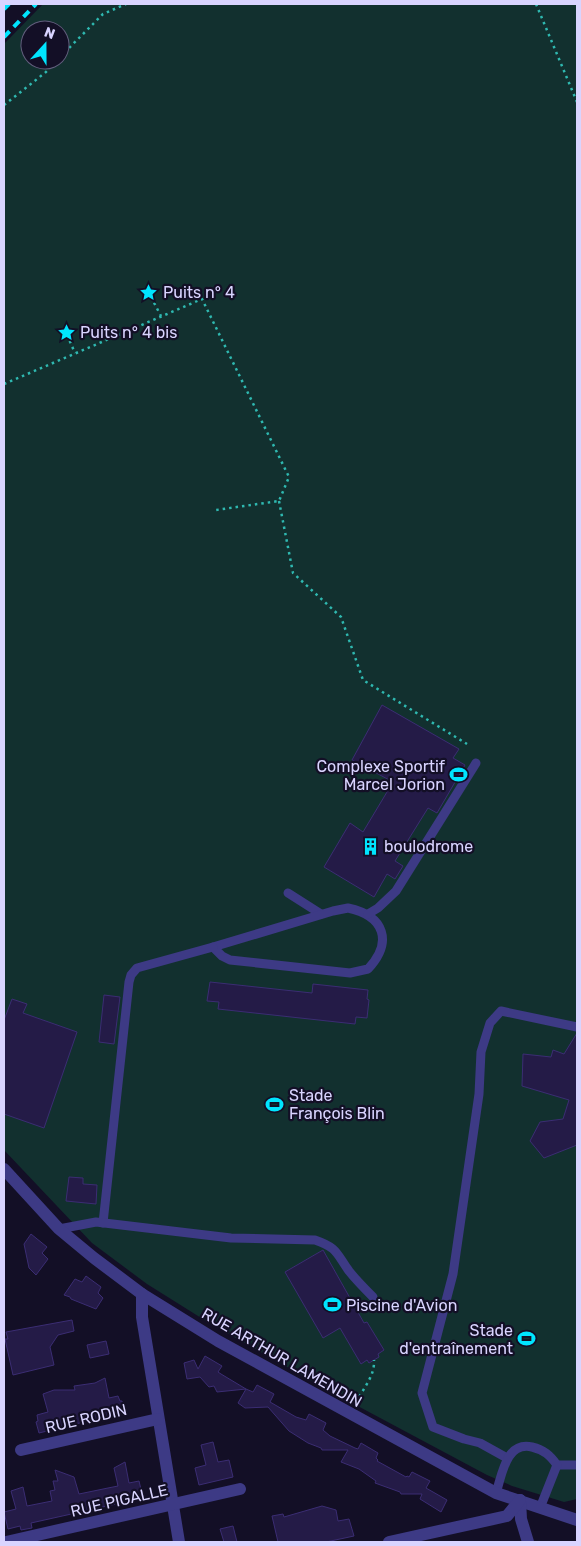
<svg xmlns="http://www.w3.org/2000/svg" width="581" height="1546" font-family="Rubik,sans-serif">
<rect width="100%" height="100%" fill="#130f26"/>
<path fill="#12302f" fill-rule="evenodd" d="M43,4H577V1499L564,1502L512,1486L487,1475L324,1388L206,1321L147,1284L92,1243L4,1150V44ZM30,30H60V60H30Z"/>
<g fill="#241b47" stroke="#3b2d73">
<polygon points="382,705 459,749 453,758 465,765 437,813 428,808 395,861 403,866 395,879 387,874 374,897 324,867 350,823 363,832 393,782 352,760"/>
<polygon points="210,982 312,993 313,984 368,990 367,999 369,1000 367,1018 356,1017 355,1024 218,1009 219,1002 207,1001"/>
<polygon points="104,995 120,997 114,1044 99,1042"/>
<polygon points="12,999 27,1004 23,1013 77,1032 44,1128 4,1114 4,1020"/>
<polygon points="577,1033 577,1145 544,1158 530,1141 540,1122 563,1119 569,1100 522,1086 523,1054 551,1057 553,1050 564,1054"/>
<polygon points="69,1177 83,1178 83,1184 97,1185 96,1204 66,1201"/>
<polygon points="31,1234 47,1247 42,1253 48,1259 36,1275 29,1268 24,1244"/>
<polygon points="323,1250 364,1323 367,1322 384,1350 378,1354 379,1357 369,1363 367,1360 361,1364 340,1328 323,1338 285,1272"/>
<polygon points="86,1276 101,1287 98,1293 103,1298 96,1309 71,1299 70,1297 64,1295 75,1279 82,1282"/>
<polygon points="72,1320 74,1331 58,1335 50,1347 54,1365 13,1375 5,1339 8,1339 6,1332"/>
<polygon points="106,1341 109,1354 90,1358 87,1345"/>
<polygon points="205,1356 222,1366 218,1372 221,1374 246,1389 253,1392 257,1385 274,1394 270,1402 296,1417 306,1420 309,1414 326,1423 323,1430 330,1436 355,1448 358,1449 361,1443 378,1453 376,1458 378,1460 377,1461 406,1477 407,1476 409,1477 412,1472 430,1481 426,1488 447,1500 441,1512 420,1499 422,1494 401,1494 400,1492 375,1483 376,1481 359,1469 341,1462 348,1450 322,1450 321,1448 308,1443 289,1431 268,1407 245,1408 238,1403 246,1389 217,1392 214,1386 209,1387 200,1377 187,1379 184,1363 194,1360 198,1369"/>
<polygon points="105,1378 109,1398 118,1396 120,1401 122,1401 124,1412 39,1433 36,1422 38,1421 37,1415 48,1412 43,1394 54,1390 75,1390 74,1386 95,1383"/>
<polygon points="213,1442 218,1462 229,1460 233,1477 199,1485 195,1468 206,1465 201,1445"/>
<polygon points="125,1462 129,1483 139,1481 143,1498 31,1523 32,1528 21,1530 20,1526 8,1529 4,1512 16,1509 11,1491 23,1487 27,1506 52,1501 50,1491 55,1490 53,1481 58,1481 55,1470 74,1477 79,1494 108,1488 118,1486 114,1468"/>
<polygon points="322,1506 336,1510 338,1521 349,1519 354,1536 326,1542 278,1542 272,1516 283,1514 284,1517"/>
<polygon points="233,1526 237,1542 224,1542 220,1529"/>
</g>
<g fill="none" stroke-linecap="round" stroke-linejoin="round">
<g stroke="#2fb8b0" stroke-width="2.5" stroke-dasharray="2.5 4" stroke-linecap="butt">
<polyline points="536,4 577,102"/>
<polyline points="60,57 103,14 126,4"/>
<polyline points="4,105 46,72 57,60"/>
<polyline points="151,297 161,316"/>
<polyline points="67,335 75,353"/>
<polyline points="4,384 202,299 289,477 279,501 216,510"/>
<polyline points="279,501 293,573 341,617 363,680 467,744"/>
<path d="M356,1402C363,1389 375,1376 374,1360"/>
</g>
<g stroke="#3d3a85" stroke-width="9">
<polyline points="288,893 321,914"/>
<path d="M348,908C385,916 393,942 368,969L350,973L230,960L222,956L213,947L333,911Z"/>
<polyline points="368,914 378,908 396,891 476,763"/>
<polyline points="103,1223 129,982 131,975 137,968 213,947"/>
<path d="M59,1229L96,1222L231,1238L315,1240C338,1248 336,1253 349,1271C356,1280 365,1289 373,1297"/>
<polyline points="507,1458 480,1443 464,1439 433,1427 422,1393 453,1274 479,1094 481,1052 490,1023 501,1011 577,1027"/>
<polyline points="557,1465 577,1465"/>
<path d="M496,1493C502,1475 506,1441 532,1447C544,1450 550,1455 557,1465L540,1508"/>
</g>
<g stroke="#3d3a85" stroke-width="12">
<polyline points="4,1169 59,1229 94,1258 142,1294 218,1341 496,1493 577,1520"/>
<polyline points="142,1294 142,1317 179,1542"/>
<polyline points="21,1450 158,1419"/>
<polyline points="520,1500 521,1519 528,1542"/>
<polyline points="6,1542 240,1489"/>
<polyline points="389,1542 507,1516 520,1500"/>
</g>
<g stroke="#00e5ff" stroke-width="4" stroke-dasharray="8 6" stroke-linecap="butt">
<polyline points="4,9 9,4"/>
<polyline points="4,37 36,4"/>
</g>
</g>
<defs>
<symbol id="sight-bare" viewBox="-9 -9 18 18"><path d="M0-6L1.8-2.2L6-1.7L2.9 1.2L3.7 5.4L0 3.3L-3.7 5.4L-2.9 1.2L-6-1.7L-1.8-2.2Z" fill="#00e5ff" stroke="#130f26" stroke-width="2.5" paint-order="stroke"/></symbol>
<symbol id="stadium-bare" viewBox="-9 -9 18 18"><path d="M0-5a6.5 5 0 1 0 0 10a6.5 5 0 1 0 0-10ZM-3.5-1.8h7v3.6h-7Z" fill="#00e5ff" stroke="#130f26" stroke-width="2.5" paint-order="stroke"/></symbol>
<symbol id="building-bare" viewBox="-9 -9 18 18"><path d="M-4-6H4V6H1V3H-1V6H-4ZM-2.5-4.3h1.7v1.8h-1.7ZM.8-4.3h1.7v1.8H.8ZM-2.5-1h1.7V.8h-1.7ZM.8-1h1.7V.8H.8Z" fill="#00e5ff" stroke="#130f26" stroke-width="2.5" paint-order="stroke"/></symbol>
</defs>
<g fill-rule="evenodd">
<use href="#sight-bare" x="136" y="280" width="25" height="25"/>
<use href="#sight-bare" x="54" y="320" width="25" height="25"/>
<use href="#stadium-bare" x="446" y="762" width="25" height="25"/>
<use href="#building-bare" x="358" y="834" width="25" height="25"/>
<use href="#stadium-bare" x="262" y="1092" width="25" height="25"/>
<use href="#stadium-bare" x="320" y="1292" width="25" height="25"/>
<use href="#stadium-bare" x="514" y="1326" width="25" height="25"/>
</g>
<g text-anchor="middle" stroke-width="4.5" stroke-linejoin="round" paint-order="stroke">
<g font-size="16" fill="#d9d4ff" stroke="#130f26" text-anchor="start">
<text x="163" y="298">Puits n° 4</text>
<text x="80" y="338">Puits n° 4 bis</text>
<text x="445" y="772" text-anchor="end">Complexe Sportif<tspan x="445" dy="18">Marcel Jorion</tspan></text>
<text x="384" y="852">boulodrome</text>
<text x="289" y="1101">Stade<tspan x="289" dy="18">François Blin</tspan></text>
<text x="346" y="1311">Piscine d'Avion</text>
<text x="513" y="1336" text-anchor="end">Stade<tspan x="513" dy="18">d'entraînement</tspan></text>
</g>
<g font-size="16" fill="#d9d4ff" stroke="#130f26">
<text transform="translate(282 1357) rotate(30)" y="6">RUE ARTHUR LAMENDIN</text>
<text transform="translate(86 1418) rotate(-13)" y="6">RUE RODIN</text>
<text transform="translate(119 1500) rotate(-13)" y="6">RUE PIGALLE</text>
</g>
</g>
<rect width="581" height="1546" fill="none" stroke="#d9d4ff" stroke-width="10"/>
<g transform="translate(45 45) rotate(21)"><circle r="24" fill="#130f26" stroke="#625e7d"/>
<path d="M0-4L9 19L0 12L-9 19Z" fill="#00e5ff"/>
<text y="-8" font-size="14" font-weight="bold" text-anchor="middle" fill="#d9d4ff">N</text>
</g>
</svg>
